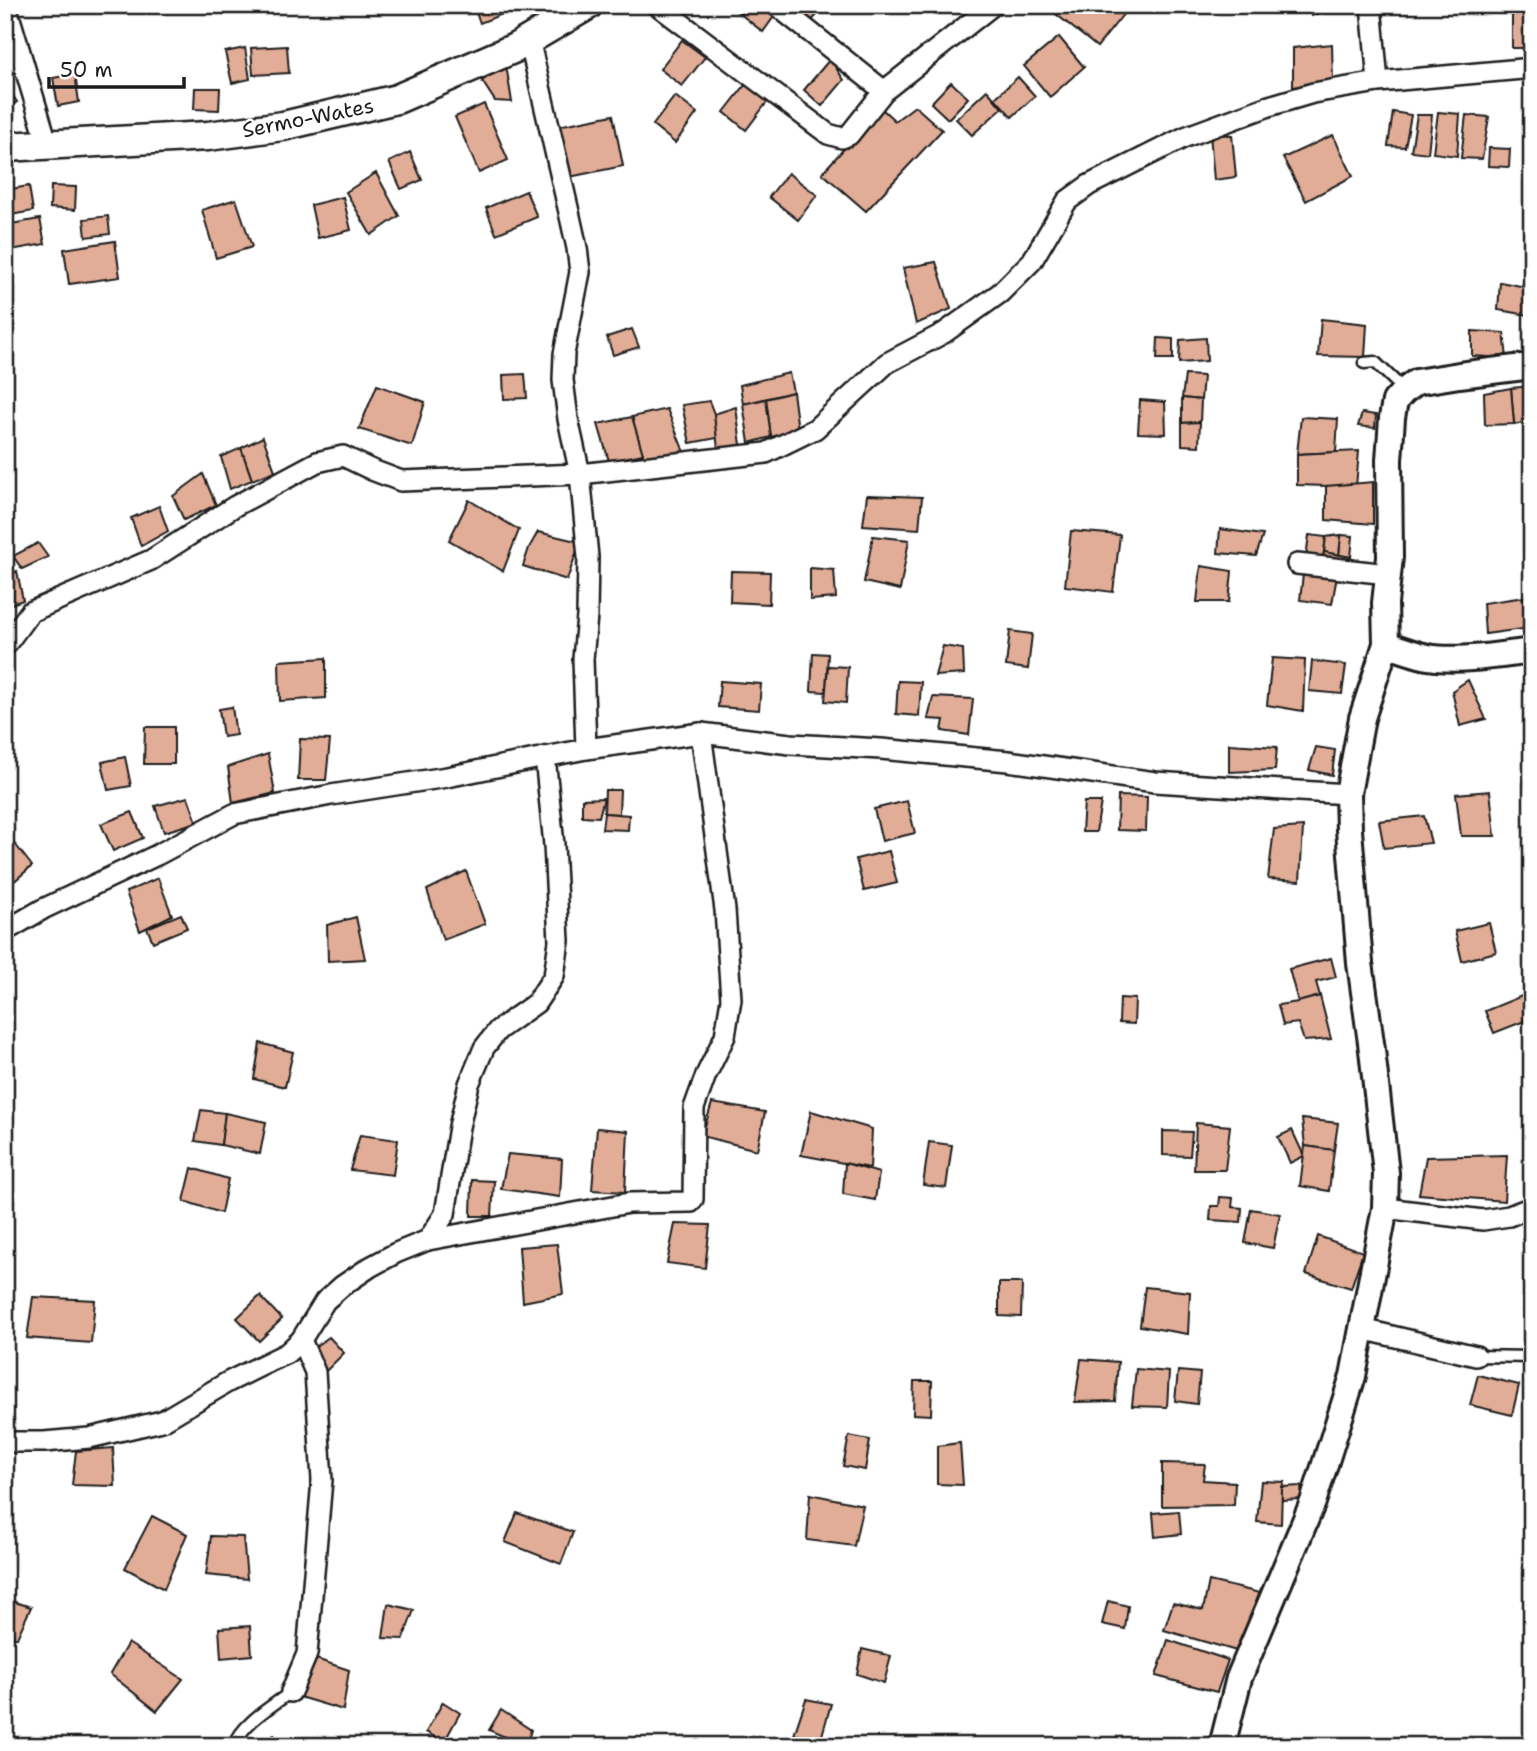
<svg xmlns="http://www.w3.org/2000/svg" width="1537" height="1751" font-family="'Shantell Sans',sans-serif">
<rect width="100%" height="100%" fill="#fff"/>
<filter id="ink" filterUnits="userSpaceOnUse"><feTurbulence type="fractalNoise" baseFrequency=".0143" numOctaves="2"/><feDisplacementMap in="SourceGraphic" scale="14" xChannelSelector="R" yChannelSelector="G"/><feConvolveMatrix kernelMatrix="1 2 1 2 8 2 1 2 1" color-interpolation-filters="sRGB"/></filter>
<g filter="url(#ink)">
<g fill="#e2ad97" stroke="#1c1c1c" stroke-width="2">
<polygon points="473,5 502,5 505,13 480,23"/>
<polygon points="729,5 771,5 778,11 763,32"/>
<polygon points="784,5 826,5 807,26"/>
<polygon points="1055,5 1116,5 1125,12 1097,47 1051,10"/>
<polygon points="1309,5 1338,5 1312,16"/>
<rect x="1512" y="8" width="20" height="40"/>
<polygon points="1059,37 1084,67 1050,97 1024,66"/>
<polygon points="682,40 705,57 682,86 660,69"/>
<polygon points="1332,44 1333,82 1293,87 1293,48"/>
<polygon points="287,46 289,73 253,75 251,48"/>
<polygon points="245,48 250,79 232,83 225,52"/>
<polygon points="830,59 844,80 822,106 804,90"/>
<polygon points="506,65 512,102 495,101 482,81"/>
<polygon points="75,74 79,102 58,106 53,78"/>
<polygon points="1018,77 1035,96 1012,117 995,98"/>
<polygon points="951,82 968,98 948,119 931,103"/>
<polygon points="5,84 17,102 5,110"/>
<polygon points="746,84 768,101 746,130 724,112"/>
<polygon points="195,88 220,88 219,110 194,109"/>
<polygon points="987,90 1002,108 972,135 956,119"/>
<polygon points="675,96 697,113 675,143 653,125"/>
<polygon points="484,104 508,160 479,173 455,117"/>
<polygon points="915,106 942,130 866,211 822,173 881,108 895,121"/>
<polygon points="1393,112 1411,115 1405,147 1388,146"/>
<polygon points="1438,112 1460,114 1457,156 1433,153"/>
<polygon points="613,115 623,166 569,177 558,126"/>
<polygon points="1417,115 1432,115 1428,153 1411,151"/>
<polygon points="1466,115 1489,117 1482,159 1461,158"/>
<polygon points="1210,134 1232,135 1236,177 1214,180"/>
<polygon points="1333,135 1353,176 1306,201 1283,158"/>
<polygon points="1489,148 1510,149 1509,167 1488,166"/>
<polygon points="410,152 422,180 401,189 389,162"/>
<polygon points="376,173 399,216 371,235 346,192"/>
<polygon points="788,173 817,195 798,220 769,197"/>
<polygon points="29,186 33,211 5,216 5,190"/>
<polygon points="51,186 76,187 75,210 50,208"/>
<polygon points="526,191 537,217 496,234 486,208"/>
<polygon points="343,197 351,230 318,238 311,205"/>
<polygon points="236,199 252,247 216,258 202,210"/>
<polygon points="108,216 110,234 86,237 84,219"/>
<polygon points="40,219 45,244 5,251 5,225"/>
<polygon points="115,241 120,277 69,284 64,249"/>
<polygon points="936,262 951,309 916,324 903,268"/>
<polygon points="1500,282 1531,288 1529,315 1498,310"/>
<polygon points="1321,319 1367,324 1365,357 1318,356"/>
<polygon points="632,329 639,347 613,355 607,337"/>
<polygon points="1472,331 1504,333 1507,358 1472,356"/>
<polygon points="1158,338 1173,339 1173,359 1157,359"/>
<polygon points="1206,338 1207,361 1179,363 1180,340"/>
<polygon points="789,373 793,392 743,404 740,385"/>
<polygon points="525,374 527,398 504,399 503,375"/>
<polygon points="1185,375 1203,376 1201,400 1182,398"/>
<polygon points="377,385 425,402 412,446 359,429"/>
<polygon points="1532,386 1532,423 1514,424 1511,388"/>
<polygon points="1511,388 1514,424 1485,425 1484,393"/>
<polygon points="793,392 798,430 771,437 766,399"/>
<polygon points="1182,398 1201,400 1200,422 1182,423"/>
<polygon points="766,399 771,437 749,443 743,404"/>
<polygon points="1140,400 1165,402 1166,434 1138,433"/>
<polygon points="709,401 714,414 717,438 690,443 682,405"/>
<polygon points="736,407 741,445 718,449 714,414"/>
<polygon points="667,409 684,452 644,458 632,417"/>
<polygon points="1362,413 1376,415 1375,428 1358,426"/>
<polygon points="632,417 643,454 609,461 598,424"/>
<polygon points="1301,417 1338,419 1336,452 1297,454"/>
<polygon points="1200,422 1199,446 1182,445 1182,423"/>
<polygon points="263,437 275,471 252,480 241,448"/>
<polygon points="241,448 252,480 230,489 221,457"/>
<polygon points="1359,451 1356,487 1297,485 1297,454"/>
<polygon points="203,474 216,505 184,520 173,496"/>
<polygon points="1373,482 1373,524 1326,520 1326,486"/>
<polygon points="867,495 922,497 919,529 863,525"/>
<polygon points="469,500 519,530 503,571 449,540"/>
<polygon points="159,506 168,531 141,546 131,518"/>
<polygon points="1220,529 1263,535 1256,556 1218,553"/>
<polygon points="1071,531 1120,535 1113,592 1065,586"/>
<polygon points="538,532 580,542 567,580 523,566 529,548"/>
<polygon points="1309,535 1326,537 1322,565 1305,564"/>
<polygon points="1341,535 1353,536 1351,557 1339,555"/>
<polygon points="1341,535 1339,555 1324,552 1326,537"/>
<polygon points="873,536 909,540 900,590 864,582"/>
<polygon points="38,543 48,557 22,569 13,556"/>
<polygon points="1324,552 1351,557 1350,568 1322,565"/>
<polygon points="1201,566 1232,571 1229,602 1197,602"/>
<polygon points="1304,566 1338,570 1332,604 1300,600"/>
<polygon points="810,568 834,570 836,598 810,600"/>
<polygon points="17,571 23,600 5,606 5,577"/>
<polygon points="731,571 770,572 769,604 730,602"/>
<polygon points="1525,597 1530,628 1485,634 1483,603"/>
<polygon points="1010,631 1032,634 1028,669 1006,666"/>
<polygon points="943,646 963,649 964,674 935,676"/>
<polygon points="813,653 828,654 826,692 811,691"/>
<polygon points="326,658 326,698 280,701 279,661"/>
<polygon points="1272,658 1305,660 1303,711 1267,705"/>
<polygon points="1312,661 1346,665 1342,694 1309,691"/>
<polygon points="828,666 848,667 846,703 825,701"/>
<polygon points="1468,680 1486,719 1460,726 1452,691"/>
<polygon points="720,681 761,684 759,710 718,707"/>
<polygon points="898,681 921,682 919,716 896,714"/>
<polygon points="933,697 973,699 969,735 942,731 944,720 928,719"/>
<polygon points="232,707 236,735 223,737 219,709"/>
<polygon points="145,727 174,727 174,764 144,764"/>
<polygon points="300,739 330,740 326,780 298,780"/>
<polygon points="1229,744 1277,747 1275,770 1229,772"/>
<polygon points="1316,747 1335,750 1332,775 1309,770"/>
<polygon points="268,754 275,793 233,803 228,767"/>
<polygon points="125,757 131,786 108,790 102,762"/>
<polygon points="1532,780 1532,828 1531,828 1526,781"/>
<polygon points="605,790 620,790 619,814 604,813"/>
<polygon points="1490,791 1495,836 1461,836 1456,794"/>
<polygon points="1118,796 1147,797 1146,831 1117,830"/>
<polygon points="188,797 197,822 164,832 155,806"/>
<polygon points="604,798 599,817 582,816 582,799"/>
<polygon points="907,801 915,833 882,841 874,809"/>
<polygon points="1084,802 1101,802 1096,832 1082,832"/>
<polygon points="132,812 143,838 113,851 101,824"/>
<polygon points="604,813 629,815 628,830 602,829"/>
<polygon points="1424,816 1431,843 1384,848 1379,821"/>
<polygon points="1303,827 1300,881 1268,879 1274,829"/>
<polygon points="5,831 32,866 5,889"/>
<polygon points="889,851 897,883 864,891 856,859"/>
<polygon points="466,871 485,924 443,940 427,890"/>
<polygon points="158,878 172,915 140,931 126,892"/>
<polygon points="181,914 187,928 153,942 147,928"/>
<polygon points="356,917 365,959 328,961 327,925"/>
<polygon points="1489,923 1496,952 1462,961 1455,931"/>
<polygon points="1331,958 1336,977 1316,982 1320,996 1298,1002 1289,969"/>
<polygon points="1529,993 1532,999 1532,1018 1494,1033 1485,1011"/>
<polygon points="1320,996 1331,1039 1304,1041 1298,1023 1283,1025 1278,1005 1298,1002"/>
<polygon points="1120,998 1135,999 1134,1024 1119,1023"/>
<polygon points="260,1043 293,1052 285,1087 254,1079"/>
<polygon points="712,1103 765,1112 757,1150 702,1136"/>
<polygon points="201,1110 225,1113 221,1145 195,1141"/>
<polygon points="811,1111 872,1129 870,1168 801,1155"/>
<polygon points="225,1113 266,1122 260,1154 221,1145"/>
<polygon points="1302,1119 1338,1123 1334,1150 1305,1146"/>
<polygon points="1196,1123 1230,1126 1225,1170 1194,1170"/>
<polygon points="597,1128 628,1131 625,1192 592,1190"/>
<polygon points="1292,1130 1304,1156 1290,1163 1278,1137"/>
<polygon points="1163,1131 1192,1132 1190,1156 1163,1155"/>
<polygon points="360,1135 398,1140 393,1175 350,1170"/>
<polygon points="929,1142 952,1145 946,1188 923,1185"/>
<polygon points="1305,1146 1334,1150 1329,1191 1300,1186"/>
<polygon points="508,1154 562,1159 560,1197 501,1189"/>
<polygon points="1507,1155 1504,1201 1419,1194 1426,1157"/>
<polygon points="845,1163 879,1173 875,1200 843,1194"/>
<polygon points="192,1168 228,1179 221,1213 184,1201"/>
<polygon points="472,1180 494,1181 492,1216 471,1216"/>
<polygon points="1220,1197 1233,1198 1232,1207 1242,1208 1241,1222 1210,1220 1211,1206 1219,1206"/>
<polygon points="1251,1209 1280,1214 1273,1248 1245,1243"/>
<polygon points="675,1224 710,1225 705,1268 667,1263"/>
<polygon points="1318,1236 1363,1252 1351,1288 1306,1274"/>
<polygon points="557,1244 563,1294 523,1302 519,1247"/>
<polygon points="999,1283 1022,1283 1021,1317 999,1316"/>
<polygon points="1145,1287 1190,1292 1188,1334 1140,1326"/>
<polygon points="260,1296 282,1319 259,1341 237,1318"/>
<polygon points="33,1297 95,1300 91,1343 27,1338"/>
<polygon points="329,1337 344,1353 324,1373 309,1351"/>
<polygon points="1081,1359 1118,1362 1115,1401 1075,1402"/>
<polygon points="1136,1369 1169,1372 1167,1407 1132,1406"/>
<polygon points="1178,1371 1200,1373 1197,1404 1175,1401"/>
<polygon points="1478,1375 1519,1385 1512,1415 1470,1405"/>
<polygon points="914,1381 932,1381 931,1415 913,1414"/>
<polygon points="849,1436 870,1440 865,1470 843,1466"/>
<polygon points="960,1443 963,1485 937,1484 937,1446"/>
<polygon points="113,1448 115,1486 72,1485 76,1451"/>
<polygon points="1162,1463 1205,1464 1203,1480 1235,1482 1234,1505 1162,1506"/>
<polygon points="1261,1481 1284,1482 1282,1487 1281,1524 1257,1522"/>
<polygon points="1301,1486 1302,1499 1282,1500 1282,1487"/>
<polygon points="810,1494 863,1505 854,1546 807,1540"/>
<polygon points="1179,1511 1181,1534 1155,1537 1153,1513"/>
<polygon points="517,1513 573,1532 561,1564 505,1542"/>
<polygon points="152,1516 187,1534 164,1589 125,1568"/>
<polygon points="211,1536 243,1537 247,1579 206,1575"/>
<polygon points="1209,1581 1260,1593 1240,1652 1164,1630 1173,1603 1203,1610"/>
<polygon points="8,1600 31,1607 17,1638 5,1633 5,1607"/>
<polygon points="1108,1601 1128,1606 1125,1629 1102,1624"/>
<polygon points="388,1604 414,1610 403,1639 383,1638"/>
<polygon points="250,1626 252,1655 221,1658 219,1628"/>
<polygon points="1168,1640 1228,1660 1217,1692 1156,1676"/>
<polygon points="128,1643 183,1679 157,1711 110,1674"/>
<polygon points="862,1649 891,1656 884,1683 857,1674"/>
<polygon points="310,1657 349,1670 343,1710 296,1696"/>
<polygon points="806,1699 831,1704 821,1739 794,1735"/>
<polygon points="443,1702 460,1713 444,1742 426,1732"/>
<polygon points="501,1710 531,1730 526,1746 489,1730"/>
<polygon points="274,1735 285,1746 258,1746"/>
<polygon points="117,1738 138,1746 114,1746"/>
<polygon points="1151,1738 1177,1746 1150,1746"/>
</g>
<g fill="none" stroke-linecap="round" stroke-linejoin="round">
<defs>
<g id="service">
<polyline points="1364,363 1375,362 1404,390"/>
<polyline points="1476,1356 1532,1357"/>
<path d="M234,1746C242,1723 272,1706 291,1692"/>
</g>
<g id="minor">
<polyline points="6,5 48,146"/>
<polyline points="657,5 828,134 842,138 849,135 884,91 993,5"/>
<polyline points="776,5 884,91"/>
<polyline points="1371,5 1378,82"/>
<polyline points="529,39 569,212 577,248 580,272 564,354 563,380 568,419 580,474 766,453 815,429 887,363 944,333 1000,293 1032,261 1067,201 1089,185 1185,137 1269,106 1313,93 1378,82 1522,69 1532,70"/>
<polyline points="1297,564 1388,574"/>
<polyline points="5,646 30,612 151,560 235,506 317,462 343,456 372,470 401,481 580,474 588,557 587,616 583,659 586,749"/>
<polyline points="5,931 43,909 157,855 234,814 331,795 447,777 545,757"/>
<polyline points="1385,1208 1483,1220 1509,1216 1532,1207"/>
<polyline points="428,1240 629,1203 691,1202 693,1199 694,1108 706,1075 725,1036 731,999 725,910 701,733"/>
<polyline points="1362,1329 1476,1356"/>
<polyline points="5,1442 44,1442 89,1438 162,1421 228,1382 287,1353 301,1340 325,1301 342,1286 370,1267 396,1253 428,1240 445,1214 459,1127 469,1084 484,1048 498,1030 536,1003 554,976 559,941 554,845 545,757 586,749 701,733 790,744 881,749 1008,761 1155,782 1348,794"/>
<polyline points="291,1692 307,1654 322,1480 315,1372 301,1340"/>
</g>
<g id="tertiary">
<path d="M1386,644C1400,649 1414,654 1428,657C1456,662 1504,655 1532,651"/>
<polyline points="1222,1746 1239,1678 1313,1502 1353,1376 1385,1208 1386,1173 1372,1050 1360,963 1349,830 1348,794 1362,718 1386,644 1385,603 1390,557 1389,460 1392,418 1395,401 1404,391 1416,382 1459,375 1532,366"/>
</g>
<polyline id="secondary" points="5,147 208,136 283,126 397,99 515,48 588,5"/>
</defs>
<use href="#service" stroke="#1c1c1c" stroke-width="15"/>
<use href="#minor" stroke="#1c1c1c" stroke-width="24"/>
<use href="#tertiary" stroke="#1c1c1c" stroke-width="30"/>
<use href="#secondary" stroke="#1c1c1c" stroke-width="33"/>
<use href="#service" stroke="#fff" stroke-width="10"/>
<use href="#minor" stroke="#fff" stroke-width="19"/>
<use href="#tertiary" stroke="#fff" stroke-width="24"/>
<use href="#secondary" stroke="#fff" stroke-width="28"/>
</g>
</g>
<g text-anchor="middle" stroke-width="5" stroke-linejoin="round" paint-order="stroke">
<g font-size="21" fill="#1c1c1c" stroke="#fff">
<text transform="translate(308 118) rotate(-11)" y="7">Sermo-Wates</text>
</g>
</g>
<rect width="1537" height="1751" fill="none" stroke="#fff" stroke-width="28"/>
<rect x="14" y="14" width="1509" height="1723" fill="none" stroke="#1c1c1c" stroke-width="2.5" filter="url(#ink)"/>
<path d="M49 77v10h135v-10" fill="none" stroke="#1c1c1c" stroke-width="3.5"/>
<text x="60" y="77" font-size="21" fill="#1c1c1c" stroke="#ffffff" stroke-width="5" paint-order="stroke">50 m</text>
</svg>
